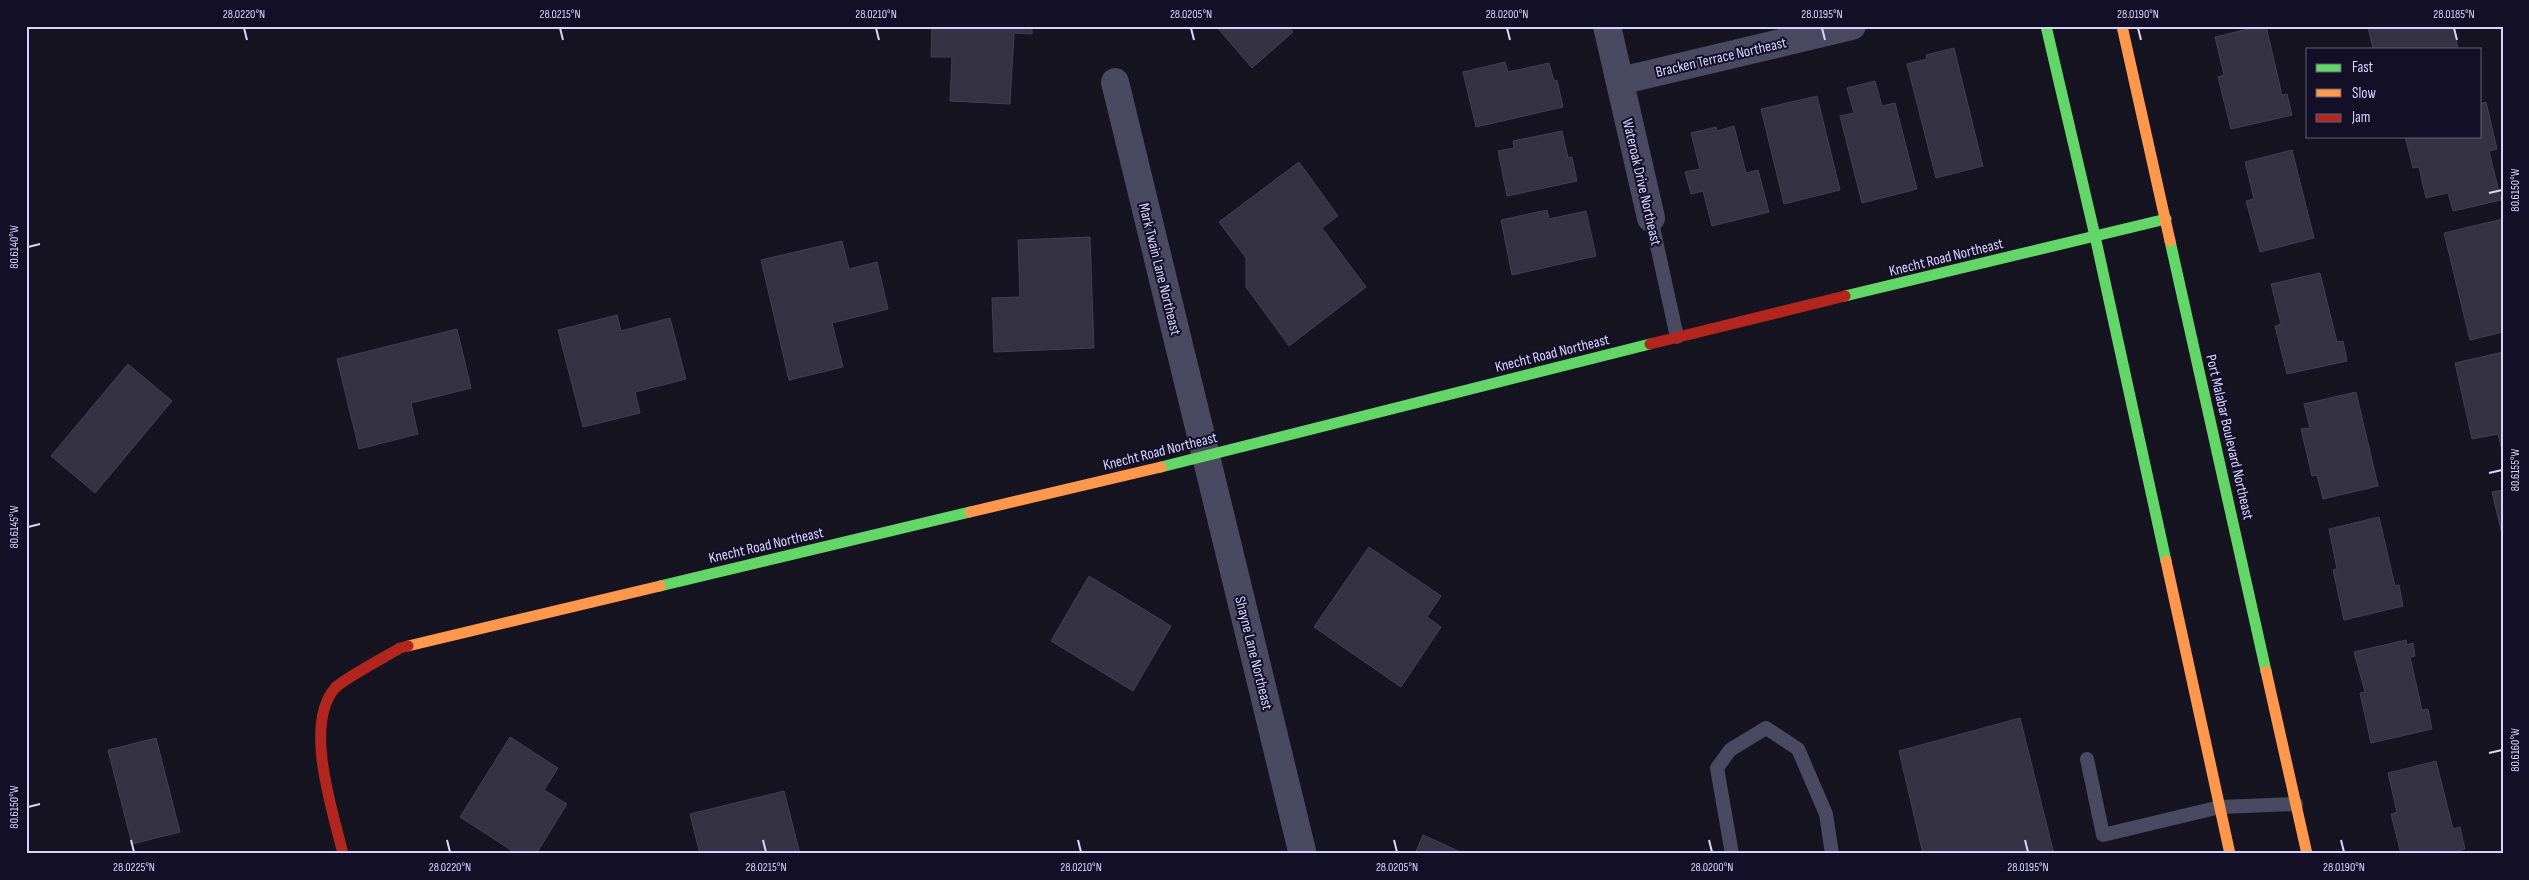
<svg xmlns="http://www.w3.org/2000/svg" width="2529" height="880" font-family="'Sofia Sans Condensed',sans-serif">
<rect width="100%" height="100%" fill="#161421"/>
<g fill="#343243" stroke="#433f54">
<polygon points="932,26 1032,26 1032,34 1014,33 1010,104 950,101 952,57 931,57"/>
<polygon points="1216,26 1288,26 1293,32 1252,68"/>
<polygon points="2261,26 2266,26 2282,95 2287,94 2292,115 2231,129 2218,77 2224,75 2215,37"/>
<polygon points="2453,26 2458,49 2373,49 2368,27"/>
<polygon points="1954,48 1983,166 1936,178 1907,64 1927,59 1926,55"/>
<polygon points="1505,62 1508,72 1549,63 1554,81 1557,80 1563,107 1476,127 1463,72"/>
<polygon points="1875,81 1882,106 1895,103 1917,189 1862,203 1840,116 1854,113 1847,88"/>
<polygon points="1817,96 1840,190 1784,204 1761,109"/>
<polygon points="2486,102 2497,149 2489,151 2501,200 2453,211 2448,193 2426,198 2419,167 2413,168 2405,136 2480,136 2480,104"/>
<polygon points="1734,126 1746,173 1758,170 1769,212 1712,226 1703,191 1691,194 1685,172 1700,169 1691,133 1716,127 1717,131"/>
<polygon points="1562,131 1568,158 1572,157 1577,181 1507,196 1498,151 1514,148 1513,141"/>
<polygon points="2292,150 2314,238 2260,252 2246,201 2254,199 2245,162"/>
<polygon points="1299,162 1338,216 1322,228 1366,287 1289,346 1246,287 1246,258 1219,222"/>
<polygon points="1547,210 1549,219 1586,211 1596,256 1512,275 1501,220"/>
<polygon points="2503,219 2503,332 2470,340 2444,233"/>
<polygon points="1090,237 1094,348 994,352 992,298 1020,297 1018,240"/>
<polygon points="842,241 849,269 877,262 888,309 832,323 843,367 789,380 761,260"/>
<polygon points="2320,273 2337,342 2343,341 2347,361 2287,374 2275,326 2281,324 2271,284"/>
<polygon points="617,315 621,331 670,318 686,379 635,392 640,413 583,427 558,330"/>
<polygon points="457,329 471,388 411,403 418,434 359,449 337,359"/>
<polygon points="2503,352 2503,455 2498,434 2472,439 2455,363"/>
<polygon points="128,364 172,401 95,493 51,456"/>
<polygon points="2356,392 2378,486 2323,499 2317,475 2312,476 2301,429 2310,428 2304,404"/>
<polygon points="2503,490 2503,538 2492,492"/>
<polygon points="2379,517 2395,586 2399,585 2403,606 2344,620 2333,570 2337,569 2329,529"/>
<polygon points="1369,547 1441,596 1427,617 1441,627 1401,687 1314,627"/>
<polygon points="1089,576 1171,626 1133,691 1051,641"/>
<polygon points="2406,640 2407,645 2413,643 2415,656 2410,657 2422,710 2428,709 2432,729 2371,743 2360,693 2365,692 2354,652"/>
<polygon points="2020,718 2054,854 1923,854 1899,751"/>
<polygon points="510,737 558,768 544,790 567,804 536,854 517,854 460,817"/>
<polygon points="156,738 180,832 132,844 108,750"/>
<polygon points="2436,761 2453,829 2460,827 2465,849 2447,854 2401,854 2391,814 2397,812 2388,773"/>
<polygon points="784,791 800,854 700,854 690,814"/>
<polygon points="1423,835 1465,854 1415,854"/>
</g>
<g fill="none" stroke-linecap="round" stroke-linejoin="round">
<g stroke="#4a4962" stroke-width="14">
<polyline points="1651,218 1677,337"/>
<polyline points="2087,759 2103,835 2220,807 2296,804"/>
<polyline points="1732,854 1717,768 1730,750 1766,728 1798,749 1826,814 1832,854"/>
</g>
<g stroke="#4a4962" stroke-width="28">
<polyline points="1607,26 1651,218"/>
<polyline points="1620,81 1852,26"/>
<polyline points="1115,82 1302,851"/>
</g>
<g stroke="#63d668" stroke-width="11">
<polyline points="2046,26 2095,236 2166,561"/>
<polyline points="2170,241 2266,671"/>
<polyline points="1845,296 2166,219"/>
<polyline points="1161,467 1650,344"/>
<polyline points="660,586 970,512"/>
</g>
<g stroke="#ff974d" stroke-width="11">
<polyline points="2122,26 2170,241"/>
<polyline points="970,512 1161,467"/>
<polyline points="2166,561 2230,854"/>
<polyline points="408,646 660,586"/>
<polyline points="2266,671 2307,854"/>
</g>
<g stroke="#b3261e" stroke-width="11">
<polyline points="1650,344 1845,296"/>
<path d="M343,854C333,811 303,725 335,688C345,678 385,657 400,648L408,646"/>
</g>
</g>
<path fill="none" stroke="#d9d4ff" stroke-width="2" d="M244,28L247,40M560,28L563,40M876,28L879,40M1191,28L1194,40M1507,28L1510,40M1822,28L1825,40M2138,28L2141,40M2454,28L2457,40M2489,193L2502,190M28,247L40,244M2489,473L2502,470M28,527L40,524M2489,753L2502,750M28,807L40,804M131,840L134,852M447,840L450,852M763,840L766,852M1078,840L1081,852M1394,840L1397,852M1709,840L1712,852M2025,840L2028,852M2341,840L2344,852"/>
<g text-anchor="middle" stroke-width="4" stroke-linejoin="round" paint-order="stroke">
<g font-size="15" fill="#d9d4ff" stroke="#130f26">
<text transform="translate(1721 57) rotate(-13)" y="5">Bracken Terrace Northeast</text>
<text transform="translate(1642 182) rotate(77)" y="5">Wateroak Drive Northeast</text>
<text transform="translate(1946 257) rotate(-14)" y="5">Knecht Road Northeast</text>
<text transform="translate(1160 269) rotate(76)" y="5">Mark Twain Lane Northeast</text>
<text transform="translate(1552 353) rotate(-14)" y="5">Knecht Road Northeast</text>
<text transform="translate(2230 437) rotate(77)" y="5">Port Malabar Boulevard Northeast</text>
<text transform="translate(1160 451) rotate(-14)" y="5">Knecht Road Northeast</text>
<text transform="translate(766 545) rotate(-13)" y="5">Knecht Road Northeast</text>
<text transform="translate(1254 653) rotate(76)" y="5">Shayne Lane Northeast</text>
</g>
</g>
<rect width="2529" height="880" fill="none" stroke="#130f26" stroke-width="55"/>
<rect x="2306" y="48" width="175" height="90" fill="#130f26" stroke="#625e7d"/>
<rect x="2316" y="64" width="25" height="8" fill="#63d668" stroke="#625e7d"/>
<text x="2352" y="72" font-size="15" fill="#d9d4ff">Fast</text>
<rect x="2316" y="89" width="25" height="8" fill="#ff974d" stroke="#625e7d"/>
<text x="2352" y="98" font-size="15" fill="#d9d4ff">Slow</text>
<rect x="2316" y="114" width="25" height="8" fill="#b3261e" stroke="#625e7d"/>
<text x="2352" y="122" font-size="15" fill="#d9d4ff">Jam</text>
<rect x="28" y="28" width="2474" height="824" fill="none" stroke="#d9d4ff" stroke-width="2"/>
<g font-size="12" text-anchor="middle" fill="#d9d4ff">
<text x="244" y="18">28.0220°N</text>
<text x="560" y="18">28.0215°N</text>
<text x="876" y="18">28.0210°N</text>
<text x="1191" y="18">28.0205°N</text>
<text x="1507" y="18">28.0200°N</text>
<text x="1822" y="18">28.0195°N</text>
<text x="2138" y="18">28.0190°N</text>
<text x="2454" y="18">28.0185°N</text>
<text transform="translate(2515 190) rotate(-90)" y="4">80.6150°W</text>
<text transform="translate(14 247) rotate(-90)" y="4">80.6140°W</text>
<text transform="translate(2515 470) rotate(-90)" y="4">80.6155°W</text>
<text transform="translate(14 527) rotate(-90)" y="4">80.6145°W</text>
<text transform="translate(2515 750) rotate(-90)" y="4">80.6160°W</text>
<text transform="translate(14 807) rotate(-90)" y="4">80.6150°W</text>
<text x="134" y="871">28.0225°N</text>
<text x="450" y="871">28.0220°N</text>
<text x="766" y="871">28.0215°N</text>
<text x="1081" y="871">28.0210°N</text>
<text x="1397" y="871">28.0205°N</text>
<text x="1712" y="871">28.0200°N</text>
<text x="2028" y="871">28.0195°N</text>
<text x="2344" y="871">28.0190°N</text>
</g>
</svg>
